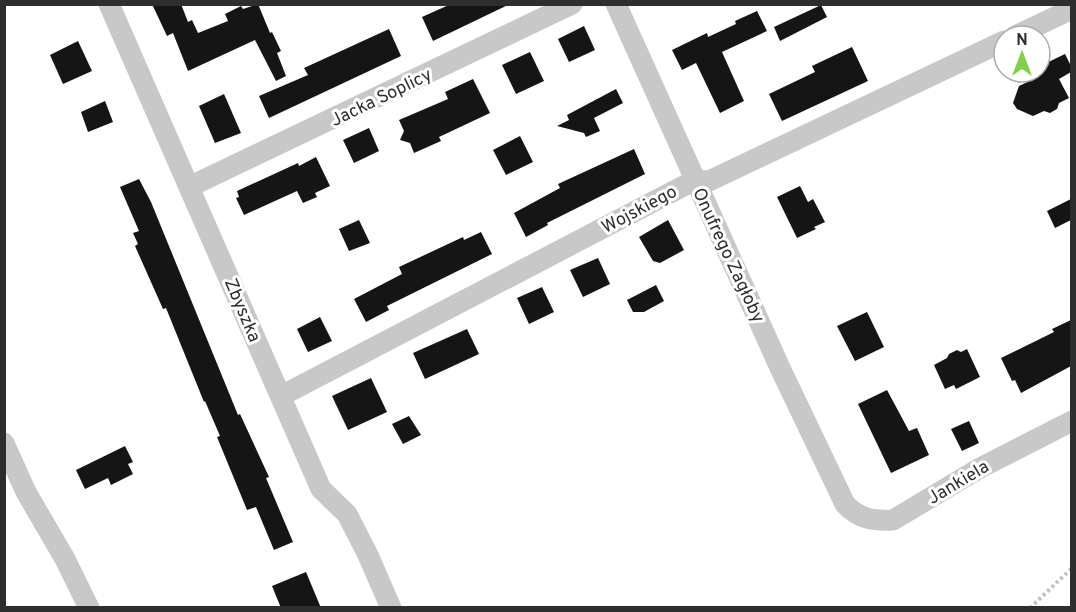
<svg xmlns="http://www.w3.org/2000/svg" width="1076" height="612" font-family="Overpass,sans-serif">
<rect width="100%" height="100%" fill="#fff"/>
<g fill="#151515">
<polygon points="152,4 181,4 188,22 192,20 198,33 228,21 225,14 241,6 243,9 258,4 270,33 272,32 281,51 277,53 286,76 276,81 255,40 188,71 173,33 167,36"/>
<polygon points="451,4 510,4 433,41 422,17"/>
<polygon points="821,5 827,17 780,41 774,27"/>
<polygon points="757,11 767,31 722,52 744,101 720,113 696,63 682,70 672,50 707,33 708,37 736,24 735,21"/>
<polygon points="584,26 595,50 569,62 558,39"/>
<polygon points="389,29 401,56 269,118 259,96 308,75 304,68"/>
<polygon points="78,41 92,71 63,84 50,55"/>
<polygon points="852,47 868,81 782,121 769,94 815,72 812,66"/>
<polygon points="530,52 544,81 516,94 502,65"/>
<polygon points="1065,54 1071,66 1071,72 1059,79 1069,98 1059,103 1057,109 1050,113 1044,111 1033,116 1017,109 1013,103 1019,86 1036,78 1033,72 1040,72 1040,66"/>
<polygon points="473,79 490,113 439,137 441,141 414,153 410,143 400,140 404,131 399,120 448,99 445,92"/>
<polygon points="616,89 623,103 594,118 600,131 586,137 584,133 557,126 569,120 567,115"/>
<polygon points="224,94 241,133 215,143 199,106"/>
<polygon points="105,101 113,122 88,132 81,112"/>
<polygon points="369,128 379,151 354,163 343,140"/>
<polygon points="520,136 533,162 506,175 493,150"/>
<polygon points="634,149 645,174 547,223 548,225 526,237 514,213 560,188 558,184"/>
<polygon points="316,157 330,186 315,193 317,197 303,203 297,191 244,215 236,198 239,197 237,191 298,163 299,166"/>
<polygon points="139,179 151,202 238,415 240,414 269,477 266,478 293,542 274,550 256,507 247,510 217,437 220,436 205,401 204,402 166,308 163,309 135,246 138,244 133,233 139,231 120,187"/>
<polygon points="800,186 808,202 813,199 825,222 814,227 816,229 797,238 777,197"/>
<polygon points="1071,199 1071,220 1055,228 1047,211"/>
<polygon points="359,220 370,243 349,251 339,229"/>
<polygon points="668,220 684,250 660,263 653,261 639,237"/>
<polygon points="481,232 492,254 387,306 389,310 366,322 354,299 402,274 399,267 463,237 464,240"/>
<polygon points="598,258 610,284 583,297 570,270"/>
<polygon points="656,285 664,301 644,312 633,312 627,300"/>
<polygon points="542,287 554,312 529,324 517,298"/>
<polygon points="867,312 884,347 855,361 837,326"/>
<polygon points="320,317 332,341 308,352 297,329"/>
<polygon points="1071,320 1071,366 1021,393 1015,380 1012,381 1001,358 1054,332 1052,329"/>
<polygon points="467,329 479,354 425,379 413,353"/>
<polygon points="967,349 980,377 956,389 954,385 945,389 934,365 947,358 949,354 957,350 961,352"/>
<polygon points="371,378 387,412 348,430 332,396"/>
<polygon points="887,390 909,431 917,428 929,455 891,473 858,404"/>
<polygon points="409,416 421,435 403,444 392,424"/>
<polygon points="969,421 979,443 962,451 951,429"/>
<polygon points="125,446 133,462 128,464 133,474 111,485 108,478 85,489 76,470"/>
<polygon points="306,572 321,608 281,608 272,586"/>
</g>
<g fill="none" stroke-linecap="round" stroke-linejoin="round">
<polyline stroke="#c2c2c2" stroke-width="4" stroke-dasharray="3 3" stroke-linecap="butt" points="1030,608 1072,568"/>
<g stroke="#c8c8c8" stroke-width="21">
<polyline points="109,4 321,489 347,514 368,555 391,608"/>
<path d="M616,4L781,370L845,504C859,519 873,521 893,520L980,468L1072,421"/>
<polyline points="1015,36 1072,9"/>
<polyline points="189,187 572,4"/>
<polyline points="281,396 695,180 709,181 1004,41"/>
<polyline points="4,443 26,492 65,559 89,608"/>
</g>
</g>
<g text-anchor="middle" stroke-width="6" stroke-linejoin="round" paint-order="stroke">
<g font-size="18" fill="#2e2e2e" stroke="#fff">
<text transform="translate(381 97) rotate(-26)" y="6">Jacka Soplicy</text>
<text transform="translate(639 209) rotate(-28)" y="6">Wojskiego</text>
<text transform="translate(729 255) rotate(65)" y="6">Onufrego Zagłoby</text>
<text transform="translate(243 310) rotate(67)" y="6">Zbyszka</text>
<text transform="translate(958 482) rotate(-31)" y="6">Jankiela</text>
</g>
</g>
<rect width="1076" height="612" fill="none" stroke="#2e2e2e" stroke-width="12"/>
<g transform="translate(1022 54)"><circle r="28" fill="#ffffff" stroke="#ababab" stroke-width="1.5"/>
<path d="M0-4.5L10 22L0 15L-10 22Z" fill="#82d045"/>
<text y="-9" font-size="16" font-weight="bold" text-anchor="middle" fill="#2e2e2e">N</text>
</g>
</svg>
